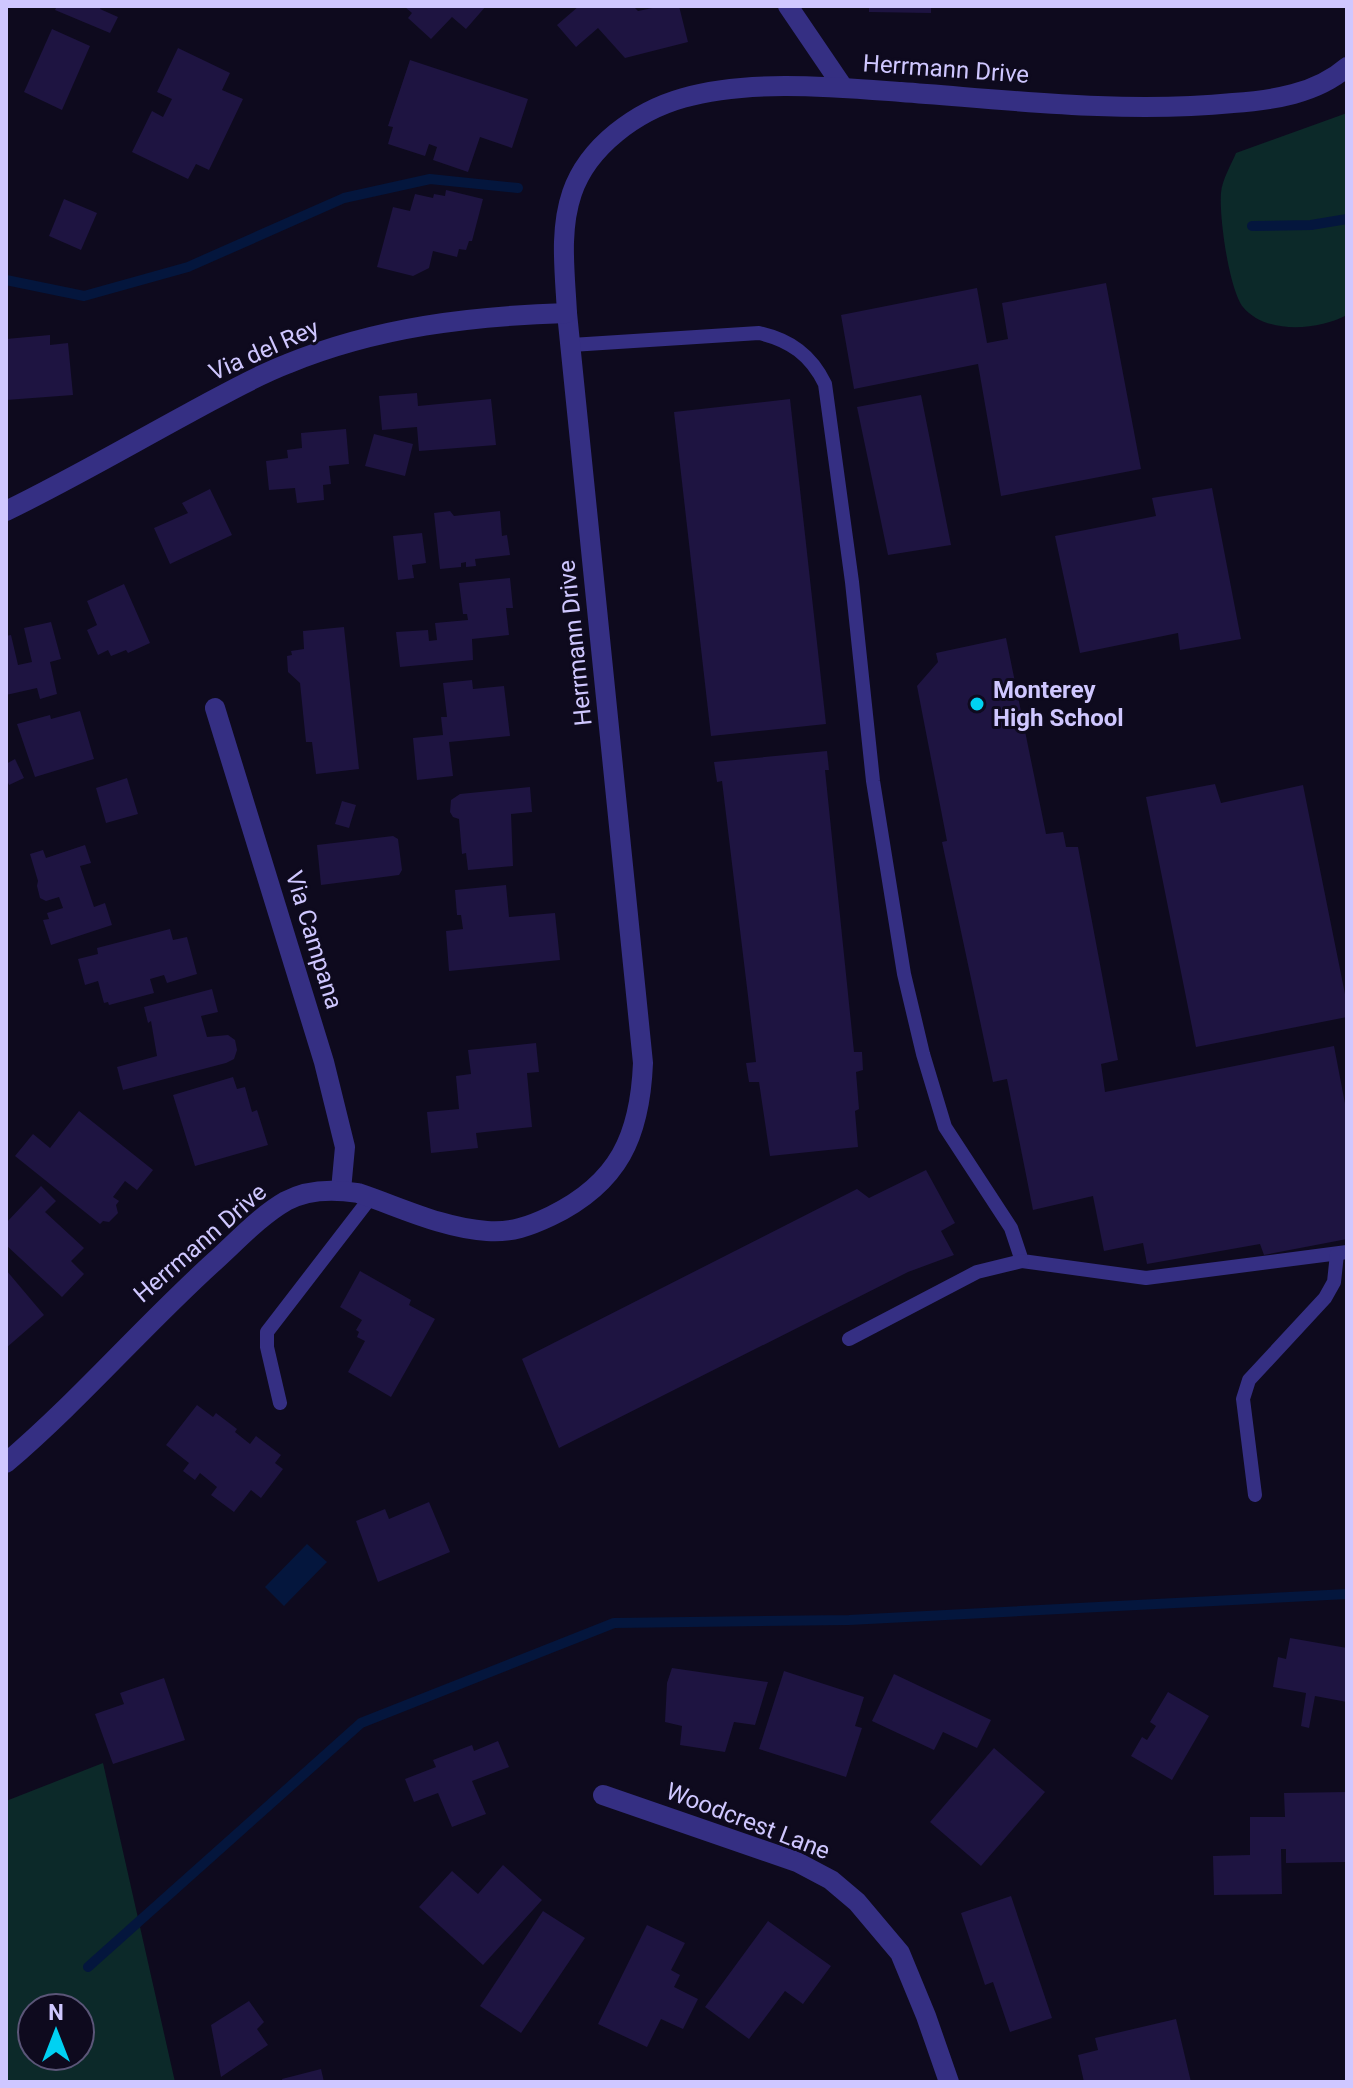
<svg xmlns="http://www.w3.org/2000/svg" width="1353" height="2088" font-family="Roboto,sans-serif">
<rect width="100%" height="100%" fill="#0e0a1e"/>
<g fill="#0c2929" fill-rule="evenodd">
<path d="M1347,113V315C1319,330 1266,335 1243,307C1229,289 1219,217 1221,193C1222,180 1231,165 1236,153Z"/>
<path d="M103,1763L175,2082H6V1801ZM32,2008H80V2056H32Z"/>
</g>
<polygon fill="#04163d" points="307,1544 327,1562 284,1606 265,1587"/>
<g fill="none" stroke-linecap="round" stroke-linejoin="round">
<g stroke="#04163d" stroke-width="10">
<polyline points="1252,226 1311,225 1347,219"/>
<polyline points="6,280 84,296 188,267 344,198 430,179 518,188"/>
<polyline points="88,1967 361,1723 614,1623 849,1620 1347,1594"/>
</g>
</g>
<g fill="#1e1441">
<polygon points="57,6 101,6 100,9 118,17 110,33 55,10"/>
<polygon points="404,6 486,6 466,29 452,17 431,39 408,18 412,13"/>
<polygon points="579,6 633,6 638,11 662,6 679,6 688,42 625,58 598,28 576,47 557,25"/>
<polygon points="869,6 931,6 931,13 869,12"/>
<polygon points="52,29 90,46 62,110 24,92"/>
<polygon points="178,48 230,73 222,90 243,99 209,170 196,164 188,179 132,152 152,111 163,117 172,99 157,92"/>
<polygon points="410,60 528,99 512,148 480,137 468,172 433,160 437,147 429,144 425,156 388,144 393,127 388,126"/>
<polygon points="446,190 483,199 472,241 469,241 466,250 459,249 457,257 433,251 429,268 413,276 377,267 393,207 410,211 415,194 433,198 434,194 445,196"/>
<polygon points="64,199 97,213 81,250 49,236"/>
<polygon points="1106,283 1141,469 1001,496 978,364 854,389 841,315 977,288 987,343 1008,339 1002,303"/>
<polygon points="50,335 50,345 68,343 73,395 6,400 6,339"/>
<polygon points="417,393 418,406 491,399 496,445 419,451 417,427 382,430 379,396"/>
<polygon points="921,395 951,545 888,555 857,407"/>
<polygon points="790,399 826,724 711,736 674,412"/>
<polygon points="346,429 349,464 329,466 331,484 323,485 324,500 297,503 295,488 269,490 266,461 288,458 287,450 302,448 301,433"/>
<polygon points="374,434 413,444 405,476 365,466"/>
<polygon points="1212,488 1241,639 1180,650 1178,633 1080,653 1055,536 1156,516 1152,498"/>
<polygon points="210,489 232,535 170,564 154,528 188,513 182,503"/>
<polygon points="450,511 454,516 500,511 502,536 507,535 510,555 475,559 476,566 466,567 466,562 461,563 461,567 440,569 434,513"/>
<polygon points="422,533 426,563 412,565 414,578 398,580 393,536"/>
<polygon points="510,578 513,608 506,608 509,635 472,639 473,660 400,667 396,632 428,630 429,641 437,640 435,623 468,620 467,614 463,614 459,583"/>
<polygon points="124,584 150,643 128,653 126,650 111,656 108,650 98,655 87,630 97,625 87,601"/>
<polygon points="51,622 61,659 50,662 57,694 40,699 37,688 6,695 6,636 11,635 18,665 32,662 24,628"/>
<polygon points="344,627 359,769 316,774 312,742 306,742 300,683 288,672 287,656 292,655 291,651 304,649 303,631"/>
<polygon points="1006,638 1046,834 1063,832 1066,847 1078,847 1118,1060 1101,1064 1105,1092 1334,1046 1347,1114 1347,1239 1264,1255 1260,1244 1147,1264 1143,1243 1104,1251 1093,1196 1033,1210 1007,1079 993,1082 942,842 947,841 917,686 938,662 936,653"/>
<polygon points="472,680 473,689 504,686 510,736 449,742 453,776 417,780 413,738 443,735 441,717 447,717 443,683"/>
<polygon points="80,711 94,759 35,777 17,724 50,715 51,719"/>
<polygon points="827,751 829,770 825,770 854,1052 862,1052 863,1070 856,1072 859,1109 855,1111 858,1147 770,1156 759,1082 749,1082 746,1063 756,1062 722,781 717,782 714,762"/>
<polygon points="15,759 24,778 9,785 6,778 6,764"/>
<polygon points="127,778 138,814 106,823 96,788"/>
<polygon points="1215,784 1221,803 1303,785 1347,1004 1347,1017 1196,1047 1146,797"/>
<polygon points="530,787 532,812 511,814 513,866 468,870 466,853 462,854 459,819 453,817 450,812 451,800 460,794"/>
<polygon points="342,801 356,805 349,828 335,824"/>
<polygon points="393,836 398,839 402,870 399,875 321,885 317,845"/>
<polygon points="85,845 91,863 80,866 94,907 105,903 112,925 51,945 43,920 49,919 47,913 63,908 59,897 46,901 40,898 37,886 38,881 30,854 43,850 46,858"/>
<polygon points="506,885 509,917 555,913 560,960 449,971 446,931 463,929 461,915 457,915 455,890"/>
<polygon points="170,929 173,940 187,937 197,974 167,983 164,975 150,979 154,993 109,1005 108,1002 104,1003 98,981 85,985 78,959 98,954 97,948"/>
<polygon points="212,989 218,1012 201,1016 207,1037 228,1035 235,1040 237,1050 234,1059 226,1063 123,1090 117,1067 157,1056 151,1021 148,1023 144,1007"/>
<polygon points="536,1043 539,1072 527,1073 532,1127 476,1133 478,1148 431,1153 427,1112 459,1109 456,1076 471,1074 468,1050"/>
<polygon points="233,1077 237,1089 245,1087 252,1112 257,1110 268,1145 195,1166 173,1095"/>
<polygon points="79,1111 153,1170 137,1190 125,1181 113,1197 119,1201 116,1205 118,1213 109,1222 103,1221 100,1224 15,1156 33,1134 50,1148"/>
<polygon points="926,1170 955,1223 941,1231 954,1255 908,1272 559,1448 522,1359 857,1189 869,1198"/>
<polygon points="41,1186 56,1201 45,1212 84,1248 71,1261 84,1274 62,1297 6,1245 6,1223"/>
<polygon points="6,1270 44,1315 6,1348"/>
<polygon points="360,1271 411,1300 409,1305 435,1319 391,1397 348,1372 365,1341 357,1337 359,1332 356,1330 362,1320 340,1307"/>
<polygon points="197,1405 213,1417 216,1413 237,1429 235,1432 250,1444 256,1436 281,1455 275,1463 283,1469 261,1498 251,1490 234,1512 211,1495 217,1487 200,1473 195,1480 183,1471 189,1463 166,1445"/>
<polygon points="429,1502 450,1552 378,1582 356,1521 385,1509 389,1519"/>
<polygon points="1290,1638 1347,1648 1347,1702 1315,1696 1309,1728 1301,1726 1306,1693 1273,1687 1278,1657 1286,1659"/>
<polygon points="672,1668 768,1682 755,1725 734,1722 725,1752 680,1745 682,1726 665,1722 667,1683"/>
<polygon points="784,1671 864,1697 855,1726 862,1728 846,1777 759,1749"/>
<polygon points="894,1674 991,1720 977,1748 943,1732 934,1750 872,1721"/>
<polygon points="164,1678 185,1740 113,1764 95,1714 124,1704 120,1693"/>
<polygon points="1168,1692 1209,1716 1172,1780 1131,1756 1142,1737 1147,1740 1156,1726 1150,1722"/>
<polygon points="498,1741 509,1767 472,1781 486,1814 452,1827 438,1793 414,1802 405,1779 436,1767 433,1760 472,1745 474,1751"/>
<polygon points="994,1748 1045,1792 981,1866 930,1822"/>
<polygon points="1347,1792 1347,1862 1286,1863 1286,1849 1281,1849 1282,1894 1214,1895 1213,1856 1250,1855 1250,1817 1285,1817 1284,1793"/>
<polygon points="503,1865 542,1900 483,1965 419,1907 452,1871 478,1894"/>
<polygon points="1011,1896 1052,2018 1010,2032 993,1982 985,1985 961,1913"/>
<polygon points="543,1911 585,1938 521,2033 480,2006"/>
<polygon points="768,1921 831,1966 803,2004 785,1991 749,2039 705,2007"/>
<polygon points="647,1925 685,1943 671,1970 680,1975 674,1987 698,1999 683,2029 661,2019 647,2047 598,2024"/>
<polygon points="249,2001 264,2022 257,2029 268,2045 221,2077 211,2025"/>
<polygon points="1176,2019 1191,2082 1084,2082 1078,2055 1098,2050 1095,2038"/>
<polygon points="321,2069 324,2082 283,2082 282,2079"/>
</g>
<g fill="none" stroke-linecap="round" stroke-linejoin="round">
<g stroke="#352f83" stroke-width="14">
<path d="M571,345L759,333C790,340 811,355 825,384L852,582L873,781L904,974L923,1054L945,1127L1011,1228L1022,1261L1146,1278L1347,1252"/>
<polyline points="849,1339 977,1272 1022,1261"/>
<polyline points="280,1403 267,1347 267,1332 371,1197"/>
<polyline points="1255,1495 1243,1399 1249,1380 1325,1298 1334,1282 1337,1254"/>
</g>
<g stroke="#352f83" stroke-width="20">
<polyline points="788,6 843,87"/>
<polyline points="215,708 324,1062 345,1147 341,1190"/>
<path d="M6,1463C80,1400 144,1325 216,1260C238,1240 260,1216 286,1201C308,1189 334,1189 358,1193C400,1207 442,1228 487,1231C511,1233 530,1226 551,1216C619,1183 640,1136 643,1063L567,313"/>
<polyline points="603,1795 797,1862 831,1880 857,1902 900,1953 926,2016 949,2082"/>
</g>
<path stroke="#352f83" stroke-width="20" d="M6,511C68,481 128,446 189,413C221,396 253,377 287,364C377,327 471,316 567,313C565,273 559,231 572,193C588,146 637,111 683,98C748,79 834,87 901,92C1010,100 1123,114 1233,103C1273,100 1316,94 1347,67"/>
</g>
<circle fill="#00d1f2" stroke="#0e0a1e" stroke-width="3" cx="977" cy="704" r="8"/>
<g text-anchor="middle" stroke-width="6" stroke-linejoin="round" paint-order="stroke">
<g font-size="24" fill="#cfc7ff" stroke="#0e0a1e">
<text transform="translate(946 69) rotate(4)" y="8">Herrmann Drive</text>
<text transform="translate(264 350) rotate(-24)" y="8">Via del Rey</text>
<text transform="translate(575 643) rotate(-96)" y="8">Herrmann Drive</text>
<text transform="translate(314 940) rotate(73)" y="8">Via Campana</text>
<text transform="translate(200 1243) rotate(-41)" y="8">Herrmann Drive</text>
<text transform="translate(748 1821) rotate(21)" y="8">Woodcrest Lane</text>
</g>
<g font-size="24" font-weight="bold" fill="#cfc7ff" stroke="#0e0a1e" text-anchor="start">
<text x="993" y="698">Monterey<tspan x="993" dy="28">High School</tspan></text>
</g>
</g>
<rect width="1353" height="2088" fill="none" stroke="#cfc7ff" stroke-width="16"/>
<g transform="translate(56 2032)"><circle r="38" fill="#0e0a1e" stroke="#5b5678" stroke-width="2"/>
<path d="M0-6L14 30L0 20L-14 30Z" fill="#00d1f2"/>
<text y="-12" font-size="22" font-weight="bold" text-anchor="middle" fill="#cfc7ff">N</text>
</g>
</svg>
